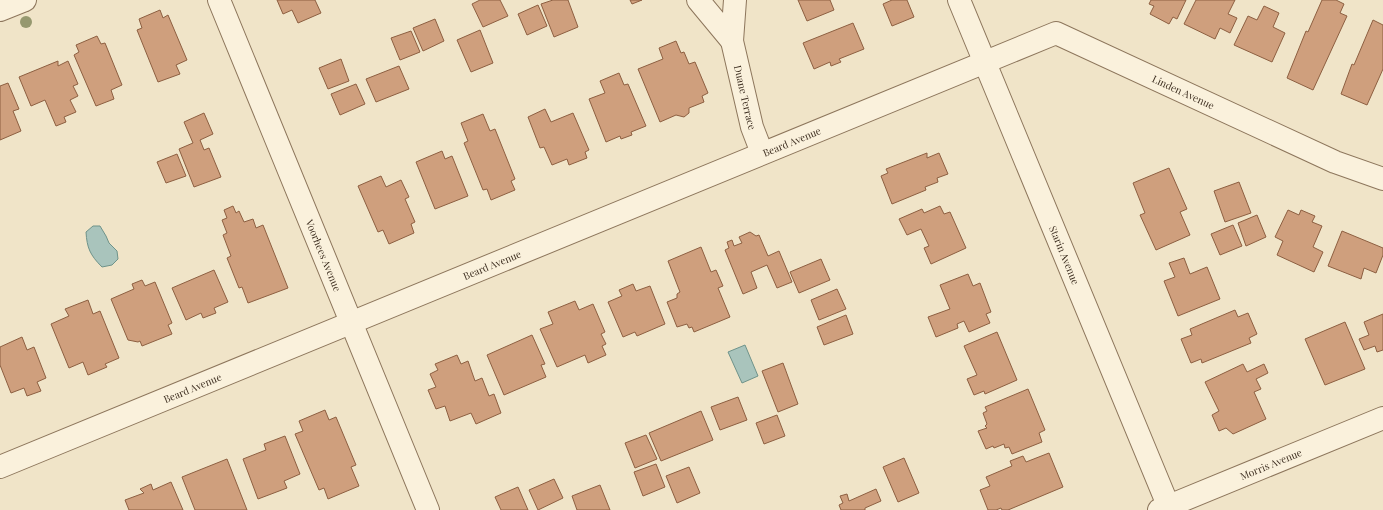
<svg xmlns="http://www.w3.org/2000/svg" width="1383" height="510" font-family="'Playfair Display',serif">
<rect width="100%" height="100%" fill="#f0e4c8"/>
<g fill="#a9c4bc" stroke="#6f938a">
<path d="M93,226H100L106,236L109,243L117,251L118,259L112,265L102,267C90,255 87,248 86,232Z"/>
<polygon points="745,345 758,376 742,383 728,352"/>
</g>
<g fill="#cf9f7d" stroke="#8d5f41">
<polygon points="277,0 315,0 321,13 298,23 292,10 283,14"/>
<polygon points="480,0 500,0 508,16 483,27 472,4"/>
<polygon points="553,0 568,0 578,27 554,37 541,4"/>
<polygon points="630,0 642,0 632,4"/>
<polygon points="798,0 830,0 834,10 807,21"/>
<polygon points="892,0 907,0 914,17 892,26 883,4"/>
<polygon points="1151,0 1186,0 1177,19 1173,17 1169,24 1150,14 1154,6 1149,4"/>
<polygon points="1196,0 1235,0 1228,14 1237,18 1230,33 1220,28 1215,39 1184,24"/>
<polygon points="1322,0 1336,0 1344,4 1340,13 1347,16 1313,90 1287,78 1306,31 1308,32"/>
<polygon points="538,5 547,26 527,35 518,14"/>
<polygon points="1264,6 1279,13 1273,27 1285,33 1272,62 1234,45 1248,16 1257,20"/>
<polygon points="160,10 163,18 168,15 187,60 176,65 180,74 158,82 137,30 142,28 139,19"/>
<polygon points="435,19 444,41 423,51 413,28"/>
<polygon points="1373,20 1383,25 1383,69 1367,105 1341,94 1352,64 1354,65"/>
<polygon points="853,23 864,49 839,59 841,62 831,66 830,62 814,69 803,43"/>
<polygon points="480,30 493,63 471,72 457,40"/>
<polygon points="411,31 420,52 400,60 391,38"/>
<polygon points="97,36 101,44 105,43 122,85 111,90 114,99 96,106 74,55 79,52 76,45"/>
<polygon points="676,41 681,53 684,52 689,64 695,62 708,93 702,96 704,102 689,108 689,113 684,117 676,115 660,122 638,69 663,59 659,48"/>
<polygon points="341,59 349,81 328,89 319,68"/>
<polygon points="58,61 58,66 68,61 78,84 73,86 78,96 70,100 76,112 64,117 66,122 56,126 45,100 31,106 19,77"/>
<polygon points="399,66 409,89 376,102 366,79"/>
<polygon points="619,73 624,85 628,84 646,126 631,132 632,135 621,139 620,136 606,142 589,99 605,93 600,81"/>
<polygon points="8,83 19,109 13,111 21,131 0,140 0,86"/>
<polygon points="356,84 365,104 340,115 331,94"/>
<polygon points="545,109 551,122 573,113 589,150 585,152 587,158 569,165 567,159 552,165 544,147 540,148 528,117"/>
<polygon points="204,113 213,134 200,140 204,150 209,148 221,177 194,187 179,149 193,143 184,122"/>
<polygon points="483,114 490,131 495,129 515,179 511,181 515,190 491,200 487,189 483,190 464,143 468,141 461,123"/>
<polygon points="442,151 445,159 452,156 468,196 435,209 416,162"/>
<polygon points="927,153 927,158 939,153 948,174 937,178 938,182 925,187 926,190 892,204 881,176 888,173 886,169"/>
<polygon points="177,154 186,176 166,183 157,162"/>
<polygon points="1169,168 1187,209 1180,212 1190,235 1156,250 1140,215 1145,213 1133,183"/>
<polygon points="381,176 386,187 401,180 409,197 405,199 415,222 411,224 414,233 389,244 383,230 378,232 358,186"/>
<polygon points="1239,182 1251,213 1225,222 1214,191"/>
<polygon points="233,206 236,213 239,211 244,222 253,219 256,228 263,225 288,288 248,303 242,287 239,288 227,258 231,256 223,235 227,233 222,220 227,218 224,210"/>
<polygon points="940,206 944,214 950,212 966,248 931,264 924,248 929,246 921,229 907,235 899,219 922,209 924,213"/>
<polygon points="1288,210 1299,215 1301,210 1315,216 1312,222 1322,226 1313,247 1323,252 1314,272 1277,255 1283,241 1275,237"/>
<polygon points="1257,215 1266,237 1246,246 1238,223"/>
<polygon points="1233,225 1242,246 1220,255 1211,234"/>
<polygon points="1342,231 1383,248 1383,255 1376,273 1364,268 1361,279 1328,266"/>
<polygon points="750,232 756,236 759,235 768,256 779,251 792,282 777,288 767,265 751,272 757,288 743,294 725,250 729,248 727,242 732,240 734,246 742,243 739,237"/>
<polygon points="701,247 711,272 716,270 723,286 718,288 730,317 694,332 692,327 689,328 687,324 677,327 667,302 677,298 677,294 680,292 668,261"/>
<polygon points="1184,258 1190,274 1207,267 1220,299 1178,316 1164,281 1175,277 1169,263"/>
<polygon points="821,259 830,280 799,293 790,272"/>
<polygon points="214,270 228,302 214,308 216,313 203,318 201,313 186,320 172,288"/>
<polygon points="968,274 973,286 980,283 991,312 986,314 990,323 969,332 964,321 957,324 958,328 936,337 928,317 950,309 940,285"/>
<polygon points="142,280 145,286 155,282 172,323 168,325 172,334 142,346 140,341 138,342 128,340 111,299 134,289 132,284"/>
<polygon points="633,284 636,291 650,286 665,324 637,336 635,332 623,337 608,302 622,296 619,290"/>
<polygon points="837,289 846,309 819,320 811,300"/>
<polygon points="88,300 93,314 100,311 119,358 105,364 107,367 88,375 83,362 69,368 51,324 69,316 65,309"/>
<polygon points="575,301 579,310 593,304 605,332 601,334 606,344 602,346 606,355 588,363 585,355 557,367 540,329 553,324 548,312"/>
<polygon points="1235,310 1238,317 1248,313 1257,334 1249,338 1251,343 1202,363 1201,359 1191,363 1181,339 1192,335 1190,329"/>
<polygon points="1383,314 1383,350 1377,352 1375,346 1364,350 1359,339 1369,335 1364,322"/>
<polygon points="846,315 853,334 824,345 817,327"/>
<polygon points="1345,322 1365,369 1325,385 1305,339"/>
<polygon points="997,332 1017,380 985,394 984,391 974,395 967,379 977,375 964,346"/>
<polygon points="532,335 545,364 541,365 546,377 504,395 487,355"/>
<polygon points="22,337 27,350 34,347 46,378 37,382 41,391 27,396 24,388 11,393 0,365 0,347"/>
<polygon points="457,355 461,364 468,361 475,381 482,378 489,396 494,394 501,413 476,424 471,413 450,421 445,406 436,409 428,390 436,387 430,374 438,370 435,364"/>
<polygon points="783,363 798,404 778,412 762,371"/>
<polygon points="1243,364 1247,372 1264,364 1268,373 1256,379 1261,389 1254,392 1266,419 1233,434 1226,428 1219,431 1212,415 1219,411 1205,382"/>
<polygon points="1028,389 1045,430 1039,433 1042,442 1012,454 1009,447 1005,448 1004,444 994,448 993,446 986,449 978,431 987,428 985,426 987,424 983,413 987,411 985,407"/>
<polygon points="738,397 747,420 720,430 711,407"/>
<polygon points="325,410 329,420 336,417 356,465 351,467 359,486 328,499 324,488 319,490 295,434 303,431 299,421"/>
<polygon points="701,411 713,440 661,461 649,433"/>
<polygon points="777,415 785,436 764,444 756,423"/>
<polygon points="646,435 657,459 635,468 625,443"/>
<polygon points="285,436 300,474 284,481 287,488 258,499 243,459 266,450 264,444"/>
<polygon points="1049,453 1063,487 1008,510 1002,510 1001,508 996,510 988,510 980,490 990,486 986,477 1012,466 1010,461 1023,456 1026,462"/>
<polygon points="904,458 919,493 898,502 883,467"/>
<polygon points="227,459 247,510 195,510 182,477"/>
<polygon points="656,464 665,487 643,496 634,472"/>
<polygon points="689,467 700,493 677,503 666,476"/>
<polygon points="554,479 563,498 538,510 529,490"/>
<polygon points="171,482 183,510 129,510 125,500 144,493 140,489 151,484 153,490"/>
<polygon points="600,485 610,510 577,510 572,496"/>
<polygon points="518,487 528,510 501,510 495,497"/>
<polygon points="876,489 881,501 865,508 865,510 841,510 839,505 843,503 840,496 847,494 849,501"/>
</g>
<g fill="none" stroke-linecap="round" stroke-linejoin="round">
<defs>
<g id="minor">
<path id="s1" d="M219,0L428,510"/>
<polyline points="698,0 732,41"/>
<path id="s2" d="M735,0L732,41L752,127L762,153"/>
<path id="s3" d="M959,0L1170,510"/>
<polyline points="0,10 25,0"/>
<path id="s4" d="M0,467L1056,33L1335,162L1383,179"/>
<path id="s5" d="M1159,510L1383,418"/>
</g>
</defs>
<use href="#minor" stroke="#8d765c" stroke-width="24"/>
<use href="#minor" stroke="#faf1dc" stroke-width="22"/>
</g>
<circle fill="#96986f" cx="26" cy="22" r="6"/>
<g text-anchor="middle" stroke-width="4" stroke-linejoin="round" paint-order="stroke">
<g font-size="10" fill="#3d2e20" stroke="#f7eed8">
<text dy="4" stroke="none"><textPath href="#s4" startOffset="1282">Linden Avenue</textPath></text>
<text dy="4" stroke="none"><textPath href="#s2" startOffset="99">Duane Terrace</textPath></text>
<text dy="4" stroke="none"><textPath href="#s4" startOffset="856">Beard Avenue</textPath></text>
<text dy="4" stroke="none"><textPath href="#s1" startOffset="276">Voorhees Avenue</textPath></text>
<text dy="4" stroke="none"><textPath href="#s3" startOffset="276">Starin Avenue</textPath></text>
<text dy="4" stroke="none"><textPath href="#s4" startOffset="532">Beard Avenue</textPath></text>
<text dy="4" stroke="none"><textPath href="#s4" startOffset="208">Beard Avenue</textPath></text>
<text dy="4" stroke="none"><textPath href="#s5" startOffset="121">Morris Avenue</textPath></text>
</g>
</g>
</svg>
